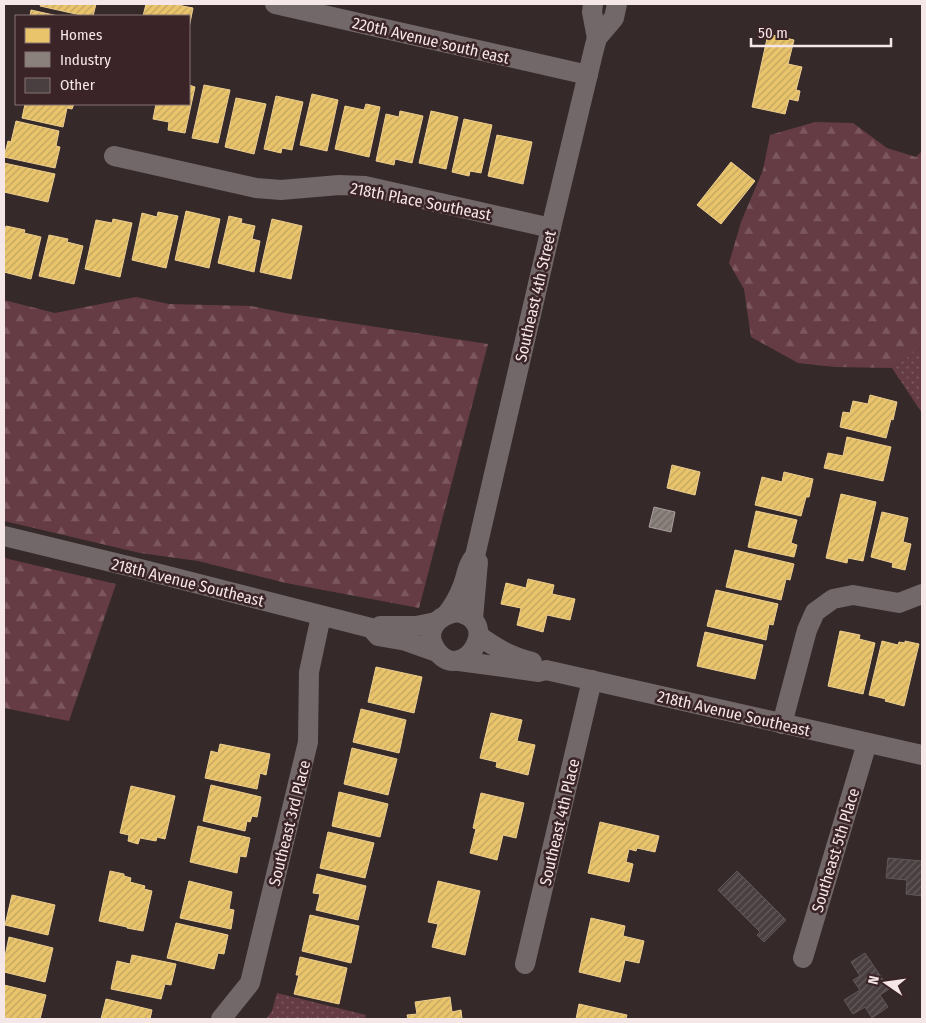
<svg xmlns="http://www.w3.org/2000/svg" width="926" height="1023" font-family="'Fira Sans Condensed',sans-serif">
<defs>
<pattern id="grass-dots" width="8" height="8" patternUnits="userSpaceOnUse" patternTransform="scale(1.25)"><rect width="8" height="8" fill="#653c43"/><path d="M2 2h.1M6 6h.1" fill="none" stroke="#7c585e" stroke-width="1.8" stroke-linecap="round"/></pattern>
<pattern id="forest-firs" width="22" height="20" patternUnits="userSpaceOnUse" patternTransform="scale(1.25)"><rect width="22" height="20" fill="#653c43"/><path d="M5 1l3.5 6h-7zM16 11l3.5 6h-7z" fill="#7c585e"/></pattern>
<pattern id="homes-hatch" width="6" height="6" patternUnits="userSpaceOnUse" patternTransform="scale(1.25)"><rect width="6" height="6" fill="#e9c46a"/><path d="M-1 1l2-2M0 6l6-6M5 7l2-2" fill="none" stroke="#c1a461"/></pattern>
<pattern id="industry-hatch" width="6" height="6" patternUnits="userSpaceOnUse" patternTransform="scale(1.25)"><rect width="6" height="6" fill="#8a817c"/><path d="M-1 1l2-2M0 6l6-6M5 7l2-2" fill="none" stroke="#706966"/></pattern>
<pattern id="building-hatch" width="6" height="6" patternUnits="userSpaceOnUse" patternTransform="scale(1.25)"><rect width="6" height="6" fill="#493f40"/><path d="M-1 1l2-2M0 6l6-6M5 7l2-2" fill="none" stroke="#645b5c"/></pattern>
</defs>
<rect width="100%" height="100%" fill="#35292a"/>
<g fill="url(#grass-dots)">
<polygon points="922,347 922,413 892,368"/>
<polygon points="277,993 366,1015 365,1019 266,1019 272,1011"/>
</g>
<g fill="url(#forest-firs)">
<polygon points="815,122 853,123 887,148 916,157 922,151 922,347 892,368 835,367 798,363 751,337 744,289 729,263 741,222 763,170 770,135"/>
<polygon points="136,297 169,304 251,306 285,313 488,344 419,608 286,583 198,561 140,553 4,521 4,300 55,313"/>
<polygon points="4,558 116,584 69,721 4,708"/>
</g>
<g fill="url(#homes-hatch)" stroke="#edce90">
<polygon points="41,4 96,4 93,16 85,16 40,6"/>
<polygon points="146,4 173,4 193,8 189,28 189,16 143,16"/>
<polygon points="31,10 58,16 30,16"/>
<polygon points="768,34 794,40 788,64 802,67 796,90 800,91 798,101 789,99 785,114 752,107"/>
<polygon points="189,85 195,87 185,133 168,130 169,122 153,119 156,104 189,104"/>
<polygon points="204,85 230,90 218,143 192,138"/>
<polygon points="312,94 338,100 327,151 300,145"/>
<polygon points="276,96 303,102 292,150 282,148 281,153 264,149"/>
<polygon points="236,98 266,104 254,154 225,147"/>
<polygon points="25,104 74,104 72,109 67,108 63,127 22,118"/>
<polygon points="366,104 380,107 369,157 335,149 345,106 364,110"/>
<polygon points="400,111 423,116 412,163 395,159 394,165 376,161 386,114 399,117"/>
<polygon points="431,111 458,117 446,169 419,163"/>
<polygon points="464,119 492,125 481,173 470,171 469,176 452,172"/>
<polygon points="16,121 59,131 56,146 60,147 55,168 4,157 8,141 11,142"/>
<polygon points="497,135 532,142 523,184 488,176"/>
<polygon points="731,162 755,181 721,224 697,205"/>
<polygon points="4,163 55,174 48,202 4,192"/>
<polygon points="186,211 220,219 209,268 175,260"/>
<polygon points="158,212 178,216 166,268 132,260 142,213 157,217"/>
<polygon points="229,216 242,219 241,223 255,226 252,239 260,241 254,272 218,263"/>
<polygon points="113,219 132,223 120,277 85,269 96,220 112,223"/>
<polygon points="272,219 302,226 291,279 260,272"/>
<polygon points="6,226 25,230 24,233 41,237 31,279 4,272 4,236"/>
<polygon points="49,235 68,239 67,242 83,246 74,284 39,276"/>
<polygon points="870,395 897,402 893,420 891,419 886,438 840,427 843,412 850,413 853,401 868,404"/>
<polygon points="847,437 891,447 883,481 824,468 828,453 843,456"/>
<polygon points="672,465 700,472 695,495 667,488"/>
<polygon points="784,472 813,479 809,497 806,497 801,516 755,505 762,477 782,482"/>
<polygon points="841,494 876,502 863,561 848,558 847,563 826,558"/>
<polygon points="756,511 797,520 791,543 797,545 794,557 748,547"/>
<polygon points="882,512 908,518 903,542 911,544 905,570 892,567 893,563 871,557"/>
<polygon points="735,550 794,564 790,580 786,579 781,600 726,587"/>
<polygon points="528,579 554,585 552,594 575,599 570,620 547,615 543,632 517,625 521,608 501,604 506,583 526,588"/>
<polygon points="716,590 778,604 773,625 769,624 766,640 707,626"/>
<polygon points="840,631 860,635 859,639 875,643 863,694 828,686"/>
<polygon points="705,632 763,645 755,679 697,666"/>
<polygon points="882,641 898,645 899,642 905,643 905,641 919,644 904,706 885,701 886,699 869,695"/>
<polygon points="376,667 422,677 414,713 368,702"/>
<polygon points="361,709 406,720 399,753 353,742"/>
<polygon points="491,713 522,720 517,741 535,745 528,775 496,767 497,762 480,758"/>
<polygon points="220,744 270,754 266,775 260,773 257,789 205,778 211,751 218,753"/>
<polygon points="352,748 397,759 388,795 344,784"/>
<polygon points="211,785 261,797 257,817 252,816 250,822 247,821 245,831 203,821"/>
<polygon points="131,786 175,796 165,839 157,837 156,841 140,838 138,844 128,841 129,835 120,833"/>
<polygon points="339,792 388,804 380,837 332,826"/>
<polygon points="481,793 524,803 516,838 503,835 497,860 470,853 476,829 473,828"/>
<polygon points="600,822 659,836 655,852 637,848 636,851 629,849 626,862 633,864 629,882 588,873"/>
<polygon points="198,826 250,838 246,857 240,856 237,873 190,862"/>
<polygon points="328,832 374,843 365,878 320,868"/>
<polygon points="110,871 124,874 124,876 131,878 130,882 145,886 144,889 152,891 143,931 127,928 127,927 99,921"/>
<polygon points="317,874 366,886 358,920 316,910 320,894 313,893"/>
<polygon points="189,881 232,892 229,909 234,910 231,929 180,918"/>
<polygon points="438,881 480,891 465,955 432,947 438,924 428,922"/>
<polygon points="12,895 55,905 48,935 5,925"/>
<polygon points="310,915 359,926 351,963 302,951"/>
<polygon points="591,918 625,926 623,936 644,941 639,963 625,960 620,982 579,972"/>
<polygon points="176,923 228,935 224,954 218,953 214,969 167,958"/>
<polygon points="9,937 53,948 45,982 4,972 4,961"/>
<polygon points="132,955 176,964 171,985 165,984 161,999 111,989 117,961 130,964"/>
<polygon points="300,957 347,968 339,1004 294,994 299,975 296,975"/>
<polygon points="4,985 46,995 40,1019 13,1019 4,1017"/>
<polygon points="450,997 452,1012 461,1010 462,1019 408,1019 407,1015 417,1014 415,1002"/>
<polygon points="106,999 152,1010 150,1019 101,1019"/>
<polygon points="579,1004 627,1015 626,1019 576,1019"/>
</g>
<polygon fill="url(#industry-hatch)" stroke="#aa9f9c" points="654,507 675,512 671,532 649,527"/>
<g fill="url(#building-hatch)" stroke="#625758">
<polygon points="888,858 922,861 922,896 906,894 907,880 886,878"/>
<polygon points="737,871 786,920 764,942 757,935 760,932 718,890"/>
<polygon points="865,953 889,989 880,995 888,1007 872,1018 865,1007 853,1014 844,1000 860,990 853,980 860,976 851,962"/>
</g>
<g fill="none" stroke-linecap="round" stroke-linejoin="round">
<g stroke="#72686a" stroke-width="20">
<polyline points="275,4 588,75"/>
<polyline points="593,4 592,12 597,38"/>
<polyline points="114,156 256,188 281,190 339,185 365,186 551,228"/>
<polyline points="4,536 140,569 371,628 378,636 406,641 437,652"/>
<path d="M457,612C505,622 461,686 436,650C423,631 438,615 457,612Z"/>
<path d="M447,614C454,605 459,596 463,585C467,574 467,565 475,556L551,228L594,49L597,38L614,18L617,4"/>
<polyline points="473,619 478,562"/>
<polyline points="380,626 416,626 436,622"/>
<path d="M479,636C498,649 509,656 532,662"/>
<polyline points="459,661 539,672 546,670 922,755"/>
<polyline points="782,724 807,630 815,612 833,599 853,595 899,603 922,594"/>
<polyline points="803,958 867,743"/>
<polyline points="525,964 592,680"/>
<polyline points="221,1019 250,983 308,742 309,672 321,616"/>
</g>
</g>
<g text-anchor="middle" stroke-width="5" stroke-linejoin="round" paint-order="stroke">
<g font-size="16" fill="#f5e6e8" stroke="#3a2427">
<text transform="translate(431 40) rotate(13)" y="6">220th Avenue south east</text>
<text transform="translate(421 201) rotate(11)" y="6">218th Place Southeast</text>
<text transform="translate(535 296) rotate(-77)" y="6">Southeast 4th Street</text>
<text transform="translate(188 582) rotate(14)" y="6">218th Avenue Southeast</text>
<text transform="translate(734 713) rotate(13)" y="6">218th Avenue Southeast</text>
<text transform="translate(559 822) rotate(-77)" y="6">Southeast 4th Place</text>
<text transform="translate(289 823) rotate(-76)" y="6">Southeast 3rd Place</text>
<text transform="translate(835 850) rotate(-73)" y="6">Southeast 5th Place</text>
</g>
</g>
<rect width="926" height="1023" fill="none" stroke="#f5e6e8" stroke-width="10"/>
<rect x="15" y="15" width="175" height="90" fill="#3a2427" stroke="#857274"/>
<rect x="25" y="28" width="25" height="15" fill="#e9c46a" stroke="#857274"/>
<text x="60" y="40" font-size="15" fill="#f5e6e8">Homes</text>
<rect x="25" y="52" width="25" height="15" fill="#8a817c" stroke="#857274"/>
<text x="60" y="65" font-size="15" fill="#f5e6e8">Industry</text>
<rect x="25" y="78" width="25" height="15" fill="#493f40" stroke="#857274"/>
<text x="60" y="90" font-size="15" fill="#f5e6e8">Other</text>
<g transform="translate(886 983) rotate(283)" stroke="#3a2427" stroke-width="4" paint-order="stroke">
<path d="M0-4L9 19L0 12L-9 19Z" fill="#f5e6e8"/>
<text y="-8" font-size="14" font-weight="bold" text-anchor="middle" fill="#f5e6e8">N</text>
</g>
<path d="M751 38v8h140v-8" fill="none" stroke="#f5e6e8" stroke-width="2.5"/>
<text x="758" y="38" font-size="15" fill="#f5e6e8" stroke="#3a2427" stroke-width="4" paint-order="stroke">50 m</text>
</svg>
